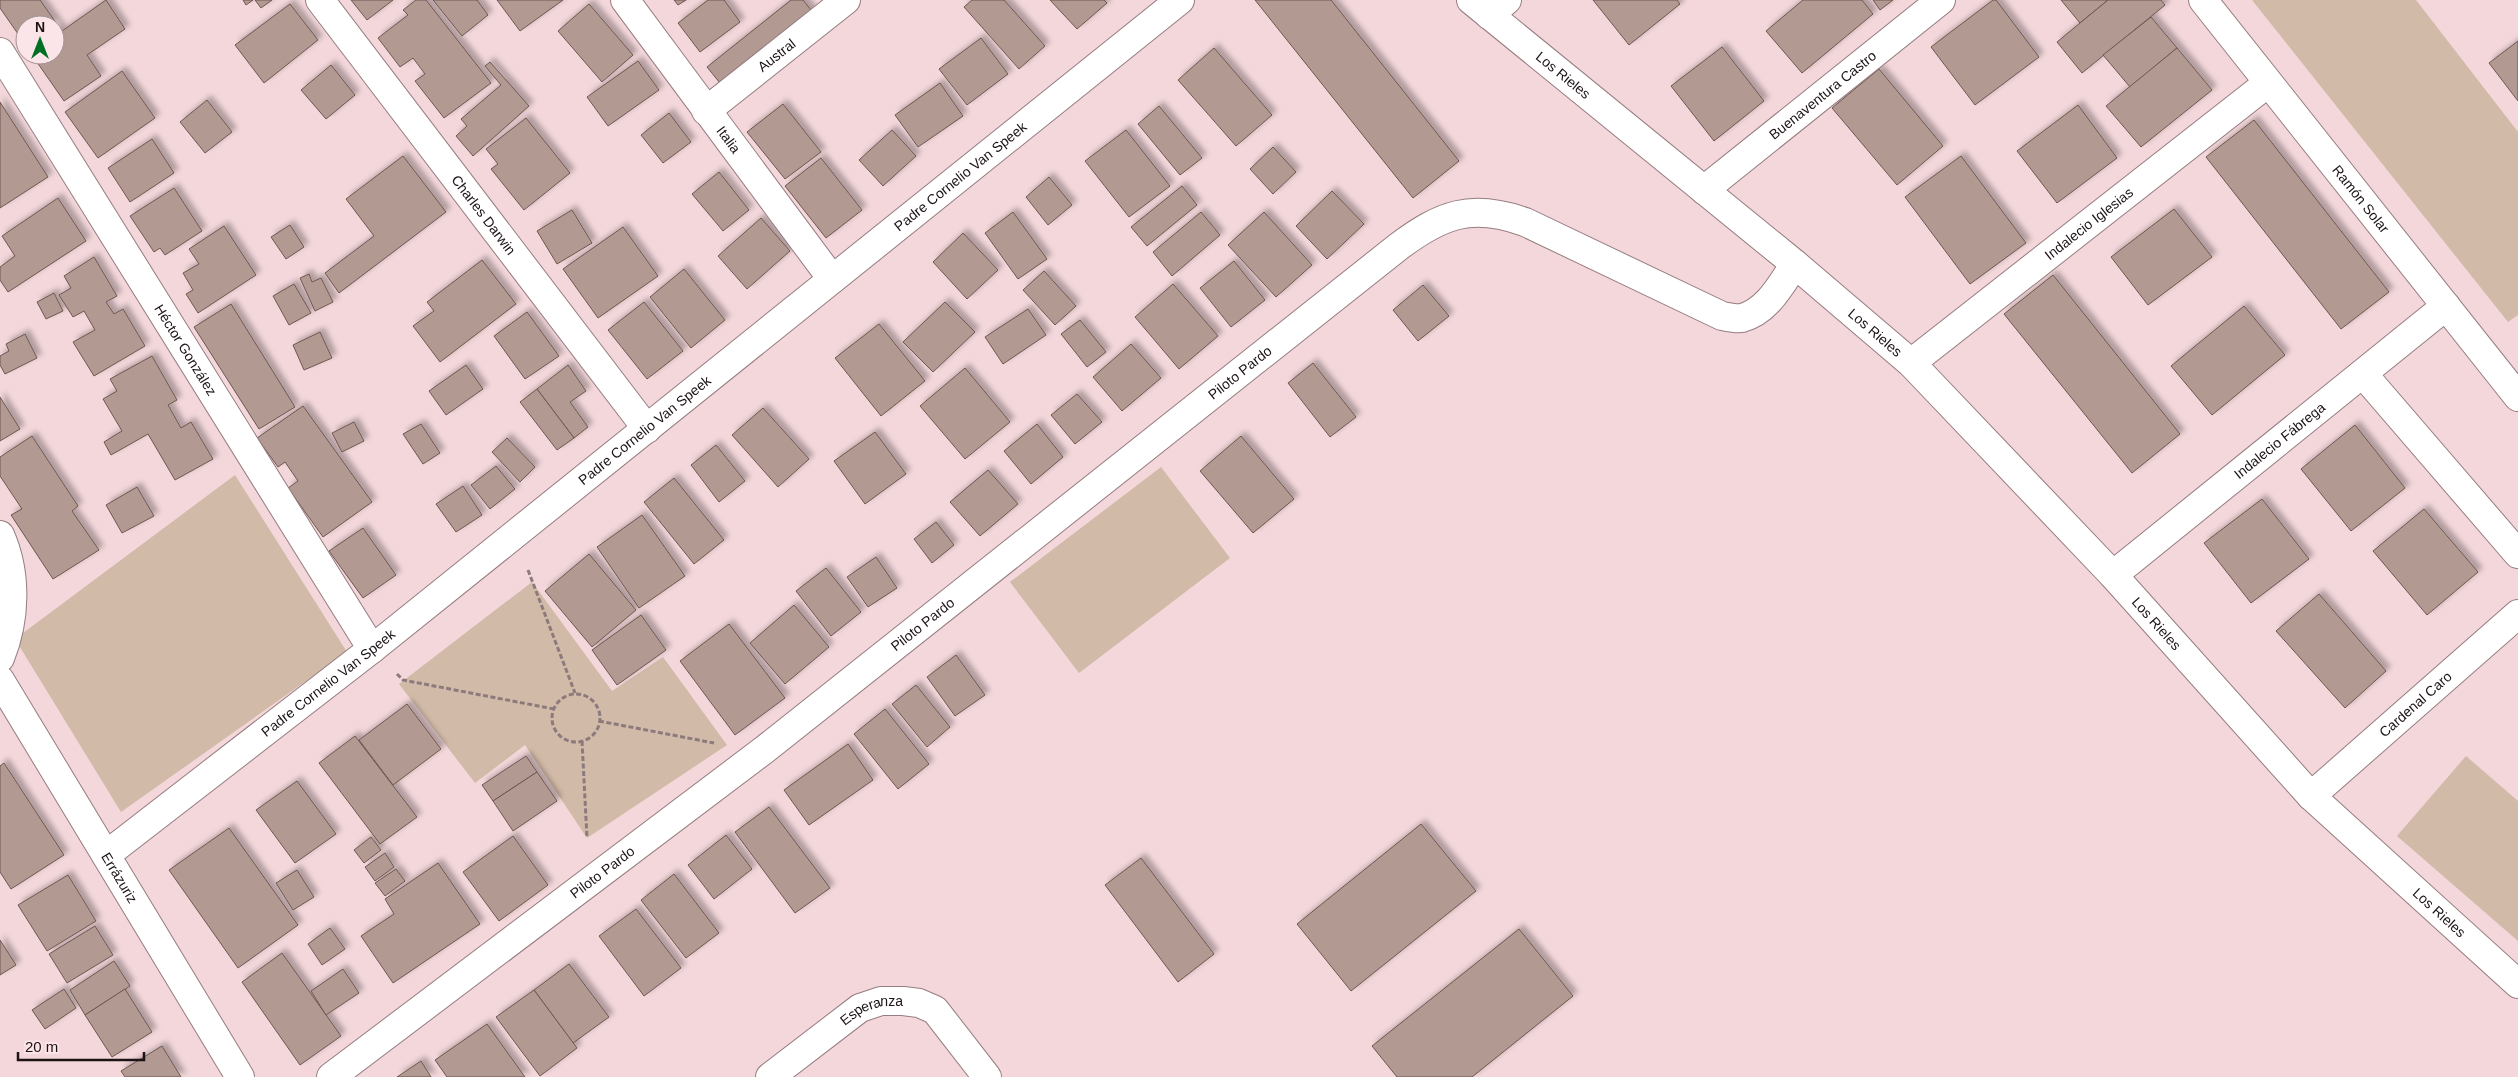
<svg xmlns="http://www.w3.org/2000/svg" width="2518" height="1077" font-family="Arial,sans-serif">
<defs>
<filter id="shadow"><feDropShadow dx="4.5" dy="-4.5" stdDeviation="2.5" flood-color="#0004"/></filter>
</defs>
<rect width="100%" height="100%" fill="#f3d7da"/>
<g fill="#d1baa7">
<polygon points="2252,0 2416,0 2518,132 2518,315 2508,322"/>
<polygon points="1161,467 1230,558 1079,673 1010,582"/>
<polygon points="235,475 347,652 121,812 15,639"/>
<polygon points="532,582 612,691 663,657 727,745 587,838 525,745 475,783 399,684"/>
<polygon points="2466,756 2518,801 2518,941 2397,836"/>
</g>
<g fill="#b29992" stroke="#6e5750" filter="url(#shadow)">
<polygon points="0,0 40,0 62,31 106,0 125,29 87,55 101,76 64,101 32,55 55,55 55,25 25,25 25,44 0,8"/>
<polygon points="243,0 253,0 246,5"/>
<polygon points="255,0 272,0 261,8"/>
<polygon points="351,0 393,0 367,20"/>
<polygon points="416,0 426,0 491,83 444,118 415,81 425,74 413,58 400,67 378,38 408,15 403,10"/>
<polygon points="433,0 477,0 488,15 462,36"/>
<polygon points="497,0 563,0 520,31"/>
<polygon points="674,0 686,0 678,5"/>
<polygon points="708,0 724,0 740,22 700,52 678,23"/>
<polygon points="791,0 803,0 815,15 724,88 707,67"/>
<polygon points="972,0 1004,0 1045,46 1019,69 964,7"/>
<polygon points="1050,0 1104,0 1107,3 1077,29"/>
<polygon points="1255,0 1331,0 1459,161 1413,198"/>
<polygon points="1593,0 1677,0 1680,4 1629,45"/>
<polygon points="1803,0 1862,0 1873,14 1802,73 1766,31"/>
<polygon points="1873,0 1893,0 1880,10"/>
<polygon points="1993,0 1996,0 2039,57 1975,105 1931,47"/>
<polygon points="2061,0 2108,0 2080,23"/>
<polygon points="2108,0 2161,0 2165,5 2082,73 2057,42"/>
<polygon points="290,4 318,40 264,83 235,45"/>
<polygon points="589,4 633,55 602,82 558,31"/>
<polygon points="2151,17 2177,48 2130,87 2103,55"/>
<polygon points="981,38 1008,74 967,105 939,69"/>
<polygon points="2518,41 2518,101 2489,63"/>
<polygon points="1722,47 1764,101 1714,141 1671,86"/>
<polygon points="1214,48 1272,115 1236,146 1178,80"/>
<polygon points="2177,48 2212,90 2141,147 2106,106"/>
<polygon points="638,61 659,90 608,126 587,97"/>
<polygon points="490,62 529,106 473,156 456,136 467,126 461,119 501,85 485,66"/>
<polygon points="331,65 355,95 326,119 301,90"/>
<polygon points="1879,69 1943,146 1897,185 1832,108"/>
<polygon points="122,71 155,118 98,158 65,112"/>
<polygon points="940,83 963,116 918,147 895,115"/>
<polygon points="207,100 232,132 205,153 180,122"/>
<polygon points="0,102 48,177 0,208"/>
<polygon points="783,104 821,152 785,179 747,132"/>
<polygon points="2078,105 2117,158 2057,203 2017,151"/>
<polygon points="1159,106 1202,158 1180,175 1138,124"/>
<polygon points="669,113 691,142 663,163 641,135"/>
<polygon points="526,118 570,173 524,210 491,169 498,164 486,149"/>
<polygon points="2254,120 2389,292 2341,329 2206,157"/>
<polygon points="892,130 916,156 883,186 859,160"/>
<polygon points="1126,130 1170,186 1129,217 1085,161"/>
<polygon points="152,139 174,173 130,202 108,168"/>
<polygon points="1273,147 1296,172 1273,194 1250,169"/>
<polygon points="403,156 446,212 339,293 325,273 374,236 346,199"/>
<polygon points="1961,156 2026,243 1970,284 1905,197"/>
<polygon points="821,158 862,210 826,238 785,186"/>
<polygon points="719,172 749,210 723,231 692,194"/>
<polygon points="1049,177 1072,205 1048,225 1026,197"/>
<polygon points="1182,186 1197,205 1147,246 1131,227"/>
<polygon points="174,188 202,231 165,255 160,248 154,252 130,216"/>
<polygon points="1332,191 1364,224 1327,259 1296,226"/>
<polygon points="58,198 86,241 8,292 0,280 0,267 15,256 2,236"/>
<polygon points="2174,209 2212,257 2148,305 2111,257"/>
<polygon points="572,210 592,243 557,264 537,231"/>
<polygon points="1013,212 1047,259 1018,279 985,233"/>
<polygon points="1201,212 1220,235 1172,276 1153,252"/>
<polygon points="1264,212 1312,265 1276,297 1228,245"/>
<polygon points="761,218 790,251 747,289 718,256"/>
<polygon points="290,225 304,247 286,259 271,237"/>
<polygon points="224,226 256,275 198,313 186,294 193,290 183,273 199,264 189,249"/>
<polygon points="623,227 658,276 598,318 563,269"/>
<polygon points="963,233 998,270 967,299 933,262"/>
<polygon points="94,257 117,296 106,302 114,314 123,309 145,346 94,376 73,342 95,330 84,311 73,317 59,295 71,288 64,276"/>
<polygon points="482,260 516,304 440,362 413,326 434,311 427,302"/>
<polygon points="1234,261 1265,300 1231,327 1200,288"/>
<polygon points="684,269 725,320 691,348 650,297"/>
<polygon points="1044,271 1076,306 1055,325 1023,290"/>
<polygon points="309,274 312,282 321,278 333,302 315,311 300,278"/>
<polygon points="2053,275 2180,434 2132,473 2004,314"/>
<polygon points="294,284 311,313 289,325 273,296"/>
<polygon points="1173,284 1218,336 1179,369 1135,317"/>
<polygon points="1423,285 1449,316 1418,341 1393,310"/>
<polygon points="54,293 63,311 46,319 37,302"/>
<polygon points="644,302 683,351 647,379 608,330"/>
<polygon points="945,302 975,332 933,372 903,342"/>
<polygon points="231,304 295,407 259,429 194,327"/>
<polygon points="2244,306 2285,355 2212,415 2171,366"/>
<polygon points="1028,309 1046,335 1003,364 985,337"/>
<polygon points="527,312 559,356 525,379 494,336"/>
<polygon points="1080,320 1106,352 1087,367 1061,334"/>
<polygon points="879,324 925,381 881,416 835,358"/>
<polygon points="320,332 332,358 304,370 293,345"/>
<polygon points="25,334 37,358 5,374 0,365 0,356 9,351 6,344"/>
<polygon points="1131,344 1161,378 1122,411 1093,377"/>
<polygon points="152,356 177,400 168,405 181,428 191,422 213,459 175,480 148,434 111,455 104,442 122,431 103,399 117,391 110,379"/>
<polygon points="1313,363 1356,417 1330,437 1288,383"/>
<polygon points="466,365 483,389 446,415 429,391"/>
<polygon points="568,365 586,391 570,402 588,427 574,438 537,389"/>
<polygon points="965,368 1010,422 965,459 920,406"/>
<polygon points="537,389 574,438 557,450 520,402"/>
<polygon points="1077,394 1102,422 1075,444 1051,415"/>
<polygon points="0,397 20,429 0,441"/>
<polygon points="303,406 372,502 323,537 288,488 298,481 285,462 278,467 257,438"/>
<polygon points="763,408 809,459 778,487 732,435"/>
<polygon points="354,422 364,441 342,452 332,433"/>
<polygon points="421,424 440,453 423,464 403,434"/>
<polygon points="1037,424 1063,457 1031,484 1004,451"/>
<polygon points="2355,425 2405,488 2351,531 2301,469"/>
<polygon points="875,432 906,474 865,504 834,461"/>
<polygon points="32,436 78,506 72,511 99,550 53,579 11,515 22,509 0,476 0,457"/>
<polygon points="1241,436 1294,499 1253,533 1200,471"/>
<polygon points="507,438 535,467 520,482 492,452"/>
<polygon points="716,445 745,481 719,502 691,465"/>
<polygon points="496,466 515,489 490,509 471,485"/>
<polygon points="988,470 1018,504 980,536 950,502"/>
<polygon points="674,478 724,540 694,564 644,502"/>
<polygon points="463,486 482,515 456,532 436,504"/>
<polygon points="137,487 154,516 122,533 106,505"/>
<polygon points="2262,499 2309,559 2251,603 2204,543"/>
<polygon points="2424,509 2478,572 2427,615 2373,551"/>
<polygon points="642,515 685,576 639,608 597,547"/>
<polygon points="936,522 954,545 932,563 914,539"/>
<polygon points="363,528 396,575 363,598 329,551"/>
<polygon points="589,554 636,610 592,647 545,591"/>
<polygon points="876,557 897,588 868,607 847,577"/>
<polygon points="826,568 861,612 831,636 796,591"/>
<polygon points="2319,594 2386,671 2345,708 2276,631"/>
<polygon points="794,605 829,647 785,684 750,643"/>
<polygon points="641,615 666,650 617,685 592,650"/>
<polygon points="729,624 785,698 735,735 680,661"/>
<polygon points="956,655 985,695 955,716 927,677"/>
<polygon points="916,685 950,727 927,747 892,704"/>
<polygon points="407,704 441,749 393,785 359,740"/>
<polygon points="885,709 929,764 898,789 854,734"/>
<polygon points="355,736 417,817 380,844 319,763"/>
<polygon points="848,744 873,780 809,825 784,790"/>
<polygon points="526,756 537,772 493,801 482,785"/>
<polygon points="4,763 64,855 11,889 0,872 0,766"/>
<polygon points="537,772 557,801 513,831 493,801"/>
<polygon points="297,781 336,834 295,863 256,810"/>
<polygon points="769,807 830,888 795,913 735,832"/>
<polygon points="1421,824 1476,891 1351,991 1297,924"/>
<polygon points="229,828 298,925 238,968 169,870"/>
<polygon points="726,835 752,869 714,899 688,865"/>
<polygon points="513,836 548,885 499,921 463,872"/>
<polygon points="371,837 381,850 364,863 354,850"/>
<polygon points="385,853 394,867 375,881 365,867"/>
<polygon points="1141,858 1214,954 1178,982 1105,885"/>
<polygon points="438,863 480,924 393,983 361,936 394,914 385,899"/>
<polygon points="396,869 405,881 385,896 375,883"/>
<polygon points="297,870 314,897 293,910 276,883"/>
<polygon points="674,874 719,933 686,958 641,900"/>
<polygon points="68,875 96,921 47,951 18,905"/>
<polygon points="636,909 681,968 644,996 599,936"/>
<polygon points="95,926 113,955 67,983 49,954"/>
<polygon points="330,928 345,949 322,965 308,944"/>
<polygon points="1519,929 1573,996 1472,1077 1397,1077 1372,1046"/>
<polygon points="0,940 16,965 0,975"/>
<polygon points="282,953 341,1036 300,1065 242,982"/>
<polygon points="114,961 130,986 85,1015 70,990"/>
<polygon points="569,964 609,1017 573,1043 534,990"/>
<polygon points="343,969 359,993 326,1015 311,991"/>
<polygon points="64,989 76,1008 45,1029 32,1010"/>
<polygon points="125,989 152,1032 112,1057 85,1015"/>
<polygon points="534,990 577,1048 540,1076 496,1017"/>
<polygon points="487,1024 525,1077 447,1077 435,1060"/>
<polygon points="162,1046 181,1077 125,1077 121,1071"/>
<polygon points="421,1061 431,1077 397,1077"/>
</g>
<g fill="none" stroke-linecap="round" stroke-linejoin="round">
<defs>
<g id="minor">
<path id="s1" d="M320,0L647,429"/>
<path id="s2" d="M625,0L832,279"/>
<path id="s3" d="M1471,0L1795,264"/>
<path id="s4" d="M2203,0L2518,397"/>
<polyline points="1489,15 1507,0"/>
<path id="s5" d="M0,52L372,649"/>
<path id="s6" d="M706,111L846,0"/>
<path id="s7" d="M1704,190L1941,0"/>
<path id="s8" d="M1911,363L2268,83"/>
<polyline points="2363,374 2518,554"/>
<path d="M0,535C17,573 16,619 0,658"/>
<path id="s9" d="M2113,575L2446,306"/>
<path id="s10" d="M0,680L240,1077"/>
<path id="s11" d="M2311,796L2518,614"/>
<path id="s12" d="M106,855L372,649L1180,0"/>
<path id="s13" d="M331,1077L764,750L1398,247C1442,214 1471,203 1525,222L1722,316C1728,317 1736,319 1742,318C1768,311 1781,284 1795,264L1911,363L2113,575L2311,796L2518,984"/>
<path id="s14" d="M770,1077L860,1008L881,1001H903L919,1003L935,1010L987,1077"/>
</g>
</defs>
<use href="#minor" stroke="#967c80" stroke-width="30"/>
<g stroke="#8d7a7c" stroke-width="3" stroke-dasharray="5 2.5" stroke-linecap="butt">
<polyline points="528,570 575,693"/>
<polyline points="397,674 403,680 554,709"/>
<circle cx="576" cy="718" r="24"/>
<polyline points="599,721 714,743"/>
<polyline points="582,741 587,838"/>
</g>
<use href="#minor" stroke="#fff" stroke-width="28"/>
</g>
<g text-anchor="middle" stroke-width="4.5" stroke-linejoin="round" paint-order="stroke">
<g font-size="14" fill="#1c1314" stroke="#fce5e8">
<text dy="5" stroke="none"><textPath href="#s6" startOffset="90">Austral</textPath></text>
<text dy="5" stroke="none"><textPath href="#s3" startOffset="119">Los Rieles</textPath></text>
<text dy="5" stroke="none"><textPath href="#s7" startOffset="152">Buenaventura Castro</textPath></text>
<text dy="5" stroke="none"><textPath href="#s2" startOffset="174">Italia</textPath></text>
<text dy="5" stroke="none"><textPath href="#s12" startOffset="1091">Padre Cornelio Van Speek</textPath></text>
<text dy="5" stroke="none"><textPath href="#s4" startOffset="254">Ramón Solar</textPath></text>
<text dy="5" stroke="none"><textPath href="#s1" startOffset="270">Charles Darwin</textPath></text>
<text dy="5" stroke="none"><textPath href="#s8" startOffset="226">Indalecio Iglesias</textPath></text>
<text dy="5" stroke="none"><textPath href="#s13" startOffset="1910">Los Rieles</textPath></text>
<text dy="5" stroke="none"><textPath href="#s5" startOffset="351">Héctor González</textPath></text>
<text dy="5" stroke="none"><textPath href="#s13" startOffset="1150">Piloto Pardo</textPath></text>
<text dy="5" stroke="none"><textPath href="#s12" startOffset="686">Padre Cornelio Van Speek</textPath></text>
<text dy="5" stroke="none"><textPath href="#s9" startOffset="214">Indalecio Fábrega</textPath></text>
<text dy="5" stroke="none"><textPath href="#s13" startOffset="745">Piloto Pardo</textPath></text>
<text dy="5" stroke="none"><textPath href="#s13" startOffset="2315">Los Rieles</textPath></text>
<text dy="5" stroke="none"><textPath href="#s12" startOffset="281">Padre Cornelio Van Speek</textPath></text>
<text dy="5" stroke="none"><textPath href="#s11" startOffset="139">Cardenal Caro</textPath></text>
<text dy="5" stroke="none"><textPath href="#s13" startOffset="340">Piloto Pardo</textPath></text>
<text dy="5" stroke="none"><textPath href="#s10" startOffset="231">Errázuriz</textPath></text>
<text dy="5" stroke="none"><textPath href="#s13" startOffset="2720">Los Rieles</textPath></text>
<text dy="5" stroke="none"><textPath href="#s14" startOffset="124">Esperanza</textPath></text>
</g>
</g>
<g transform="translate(40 40)"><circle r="24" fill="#fce5e8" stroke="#a29193"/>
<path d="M0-4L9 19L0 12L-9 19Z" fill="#007123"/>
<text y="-8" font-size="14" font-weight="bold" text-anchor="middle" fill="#1c1314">N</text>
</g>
<path d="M18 1052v8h126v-8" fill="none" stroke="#1c1314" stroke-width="2.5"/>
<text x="25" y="1052" font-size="15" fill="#1c1314" stroke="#fce5e8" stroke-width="4" paint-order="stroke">20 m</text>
</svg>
